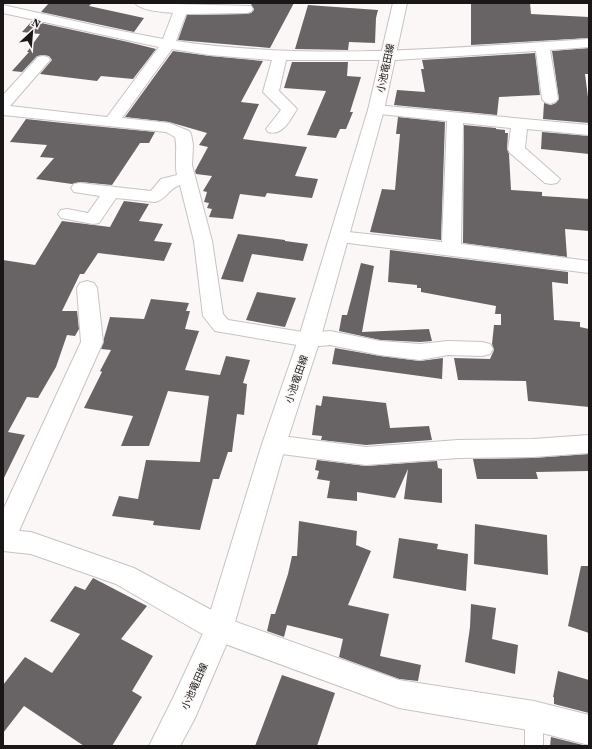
<svg xmlns="http://www.w3.org/2000/svg" width="592" height="749" font-family="'Source Serif 4','Noto Sans JP',serif">
<rect width="100%" height="100%" fill="#fcf7f7"/>
<g fill="#686465">
<polygon points="49,3 92,3 89,6 144,18 134,32 41,12"/>
<polygon points="193,3 294,3 270,48 178,40 187,15 246,14 251,13 254,10 251,4"/>
<polygon points="471,3 530,3 531,14 589,17 589,38 471,45"/>
<polygon points="308,5 378,10 376,18 375,43 349,42 348,50 295,49"/>
<polygon points="32,21 128,42 156,49 133,79 101,76 97,81 40,74 52,60 49,56 43,55 37,56 22,72 12,71 29,52 27,52 40,34 22,32"/>
<polygon points="589,48 589,74 585,74 589,105 589,123 543,119 544,103 551,105 556,103 559,99 552,51"/>
<polygon points="173,51 210,56 263,61 241,102 259,104 243,139 307,147 295,176 318,179 312,198 267,193 265,197 240,194 233,219 209,217 212,209 207,208 209,203 204,202 207,192 203,191 212,176 196,174 195,171 208,147 199,145 207,133 169,122 125,117"/>
<polygon points="535,53 540,95 499,97 497,115 394,105 397,90 425,92 421,69 424,69 422,60"/>
<polygon points="292,62 348,62 347,76 361,77 350,112 353,112 346,129 340,129 336,138 307,135 326,91 284,88"/>
<polygon points="398,117 445,122 441,240 370,232 382,189 395,190 400,134 396,134"/>
<polygon points="26,119 63,123 155,132 149,143 140,143 112,185 80,182 72,184 36,179 54,158 40,157 47,145 10,142"/>
<polygon points="464,125 496,128 496,129 505,130 505,133 508,133 507,149 509,154 511,190 542,192 542,196 589,199 589,231 565,229 567,257 463,243"/>
<polygon points="542,132 589,136 589,154 541,149"/>
<polygon points="124,201 149,204 139,221 163,224 154,241 172,243 164,261 98,253 84,274 80,274 62,311 77,311 79,329 75,336 67,335 56,367 38,398 27,397 8,432 25,435 3,480 3,260 35,265 62,221 110,227"/>
<polygon points="238,234 285,240 285,241 308,244 303,261 252,254 243,282 221,279"/>
<polygon points="390,250 568,272 568,284 552,282 554,320 580,322 580,327 589,329 589,407 528,401 526,381 458,380 454,358 490,359 494,350 492,344 494,325 501,325 501,314 495,314 496,306 421,292 421,288 417,288 417,285 388,282"/>
<polygon points="361,263 374,266 362,332 429,329 432,341 420,342 380,340 339,331 342,315 347,315"/>
<polygon points="257,292 296,298 285,327 246,320"/>
<polygon points="151,299 189,303 186,311 190,311 185,329 199,331 185,370 220,375 226,356 250,360 243,383 247,384 244,415 237,414 232,452 228,452 219,479 213,479 200,530 153,525 154,521 112,516 119,496 138,499 146,460 200,462 209,396 168,391 149,446 121,446 133,416 84,408 102,372 100,371 111,350 101,349 110,317 144,319"/>
<polygon points="335,348 380,356 420,361 443,358 442,379 332,364"/>
<polygon points="323,396 386,403 390,428 429,426 432,440 366,445 321,440 322,436 312,435 316,405 321,406"/>
<polygon points="589,454 589,471 536,472 538,479 477,479 473,459 533,458"/>
<polygon points="317,460 366,466 437,461 438,468 442,469 442,503 404,499 408,469 395,498 357,492 357,501 327,498 330,481 317,479 319,471 315,470"/>
<polygon points="299,521 357,531 356,545 371,551 348,605 389,614 380,656 421,665 418,681 399,679 339,657 343,639 287,625 284,637 267,631 271,614 275,614 288,574 292,556 297,556"/>
<polygon points="475,524 547,535 548,575 474,564"/>
<polygon points="399,538 438,544 437,549 468,554 466,591 393,578"/>
<polygon points="581,566 589,566 589,633 568,626"/>
<polygon points="93,578 147,606 121,639 153,656 132,691 142,697 112,746 84,746 24,706 3,733 3,685 25,657 52,673 80,634 50,621 75,586 85,590"/>
<polygon points="471,604 496,608 492,639 518,645 515,674 465,662 470,627"/>
<polygon points="558,671 589,680 589,713 554,704 554,697 553,697"/>
<polygon points="282,675 335,693 317,746 255,746"/>
<polygon points="551,737 587,746 550,746"/>
</g>
<g fill="none" stroke-linecap="round" stroke-linejoin="round">
<defs>
<polygon id="lane" points="534,707 540,710 543,716 543,746 525,746 525,716 528,710"/>
<g id="street">
<path d="M135,3L251,6L253,9L251,12L246,13L186,14L176,41C316,61 449,48 589,39V47L550,50L558,99L555,102L550,104L545,102L542,99L536,51L396,60H286L279,91L297,109C290,120 283,136 268,132L266,129L281,110L263,92L272,60L210,55L172,49L122,118L169,123L189,131L191,134L193,145L192,165L212,241L223,314L228,320L309,333L330,331L380,341L420,344L448,341L482,342L490,344L493,349L490,354L482,356L448,355L420,360L380,355L330,345L309,347L215,331L203,316L194,241L180,185C169,188 166,200 155,202L116,198L99,223L93,224L61,218L58,214L61,210L67,209L88,213L100,196L74,192L71,188L74,184L80,183L151,191L161,179L177,175C174,162 178,150 175,137L166,132L3,115V95L38,57L43,56L48,57L50,60L10,106L107,117L159,47L3,13V5L106,28L163,39L173,13C164,12 141,11 135,3Z"/>
<polygon points="376,105 589,125 589,135 527,129 525,148 560,179 557,183 551,184 545,183 510,153 508,149 511,128 463,123 461,244 589,261 589,273 332,241 330,237 332,233 339,231 442,242 447,121 370,113 368,110 370,107"/>
<polygon points="87,281 94,283 97,288 103,342 19,531 31,532 134,568 228,619 399,680 534,701 589,715 589,745 534,731 399,708 209,638 116,584 31,554 3,551 3,510 81,342 77,288 80,283"/>
<polygon points="274,435 366,447 458,440 533,439 589,435 589,453 533,457 458,458 366,465 274,453 266,450 262,444 266,438"/>
</g>
<polygon id="secondary" points="393,3 407,3 384,110 320,340 286,444 233,629 195,718 180,746 149,746 173,698 205,629 262,444 298,340 368,110"/>
</defs>
<use href="#lane" stroke="#c7c3c3" stroke-width="2"/>
<use href="#street" stroke="#c7c3c3" stroke-width="2"/>
<use href="#secondary" stroke="#c7c3c3" stroke-width="2"/>
<use href="#lane" fill="#fff" fill-rule="evenodd"/>
<use href="#street" fill="#fff" fill-rule="evenodd"/>
<use href="#secondary" fill="#fff" fill-rule="evenodd"/>
</g>
<g text-anchor="middle" stroke-width="3" stroke-linejoin="round" paint-order="stroke">
<g font-size="10" fill="#191717" stroke="#fcf7f7">
<text transform="translate(385 68) rotate(-78)" y="4">小池竜田線</text>
<text transform="translate(296 379) rotate(-71)" y="4">小池竜田線</text>
<text transform="translate(194 686) rotate(-66)" y="4">小池竜田線</text>
</g>
</g>
<rect width="592" height="749" fill="none" stroke="#191717" stroke-width="8"/>
<g transform="translate(32 32) rotate(26)" stroke="#fcf7f7" stroke-width="3" paint-order="stroke">
<path d="M0-3L7 15L0 10L-7 15Z" fill="#191717"/>
<text y="-6" font-size="11" font-weight="bold" text-anchor="middle" fill="#191717">N</text>
</g>
</svg>
